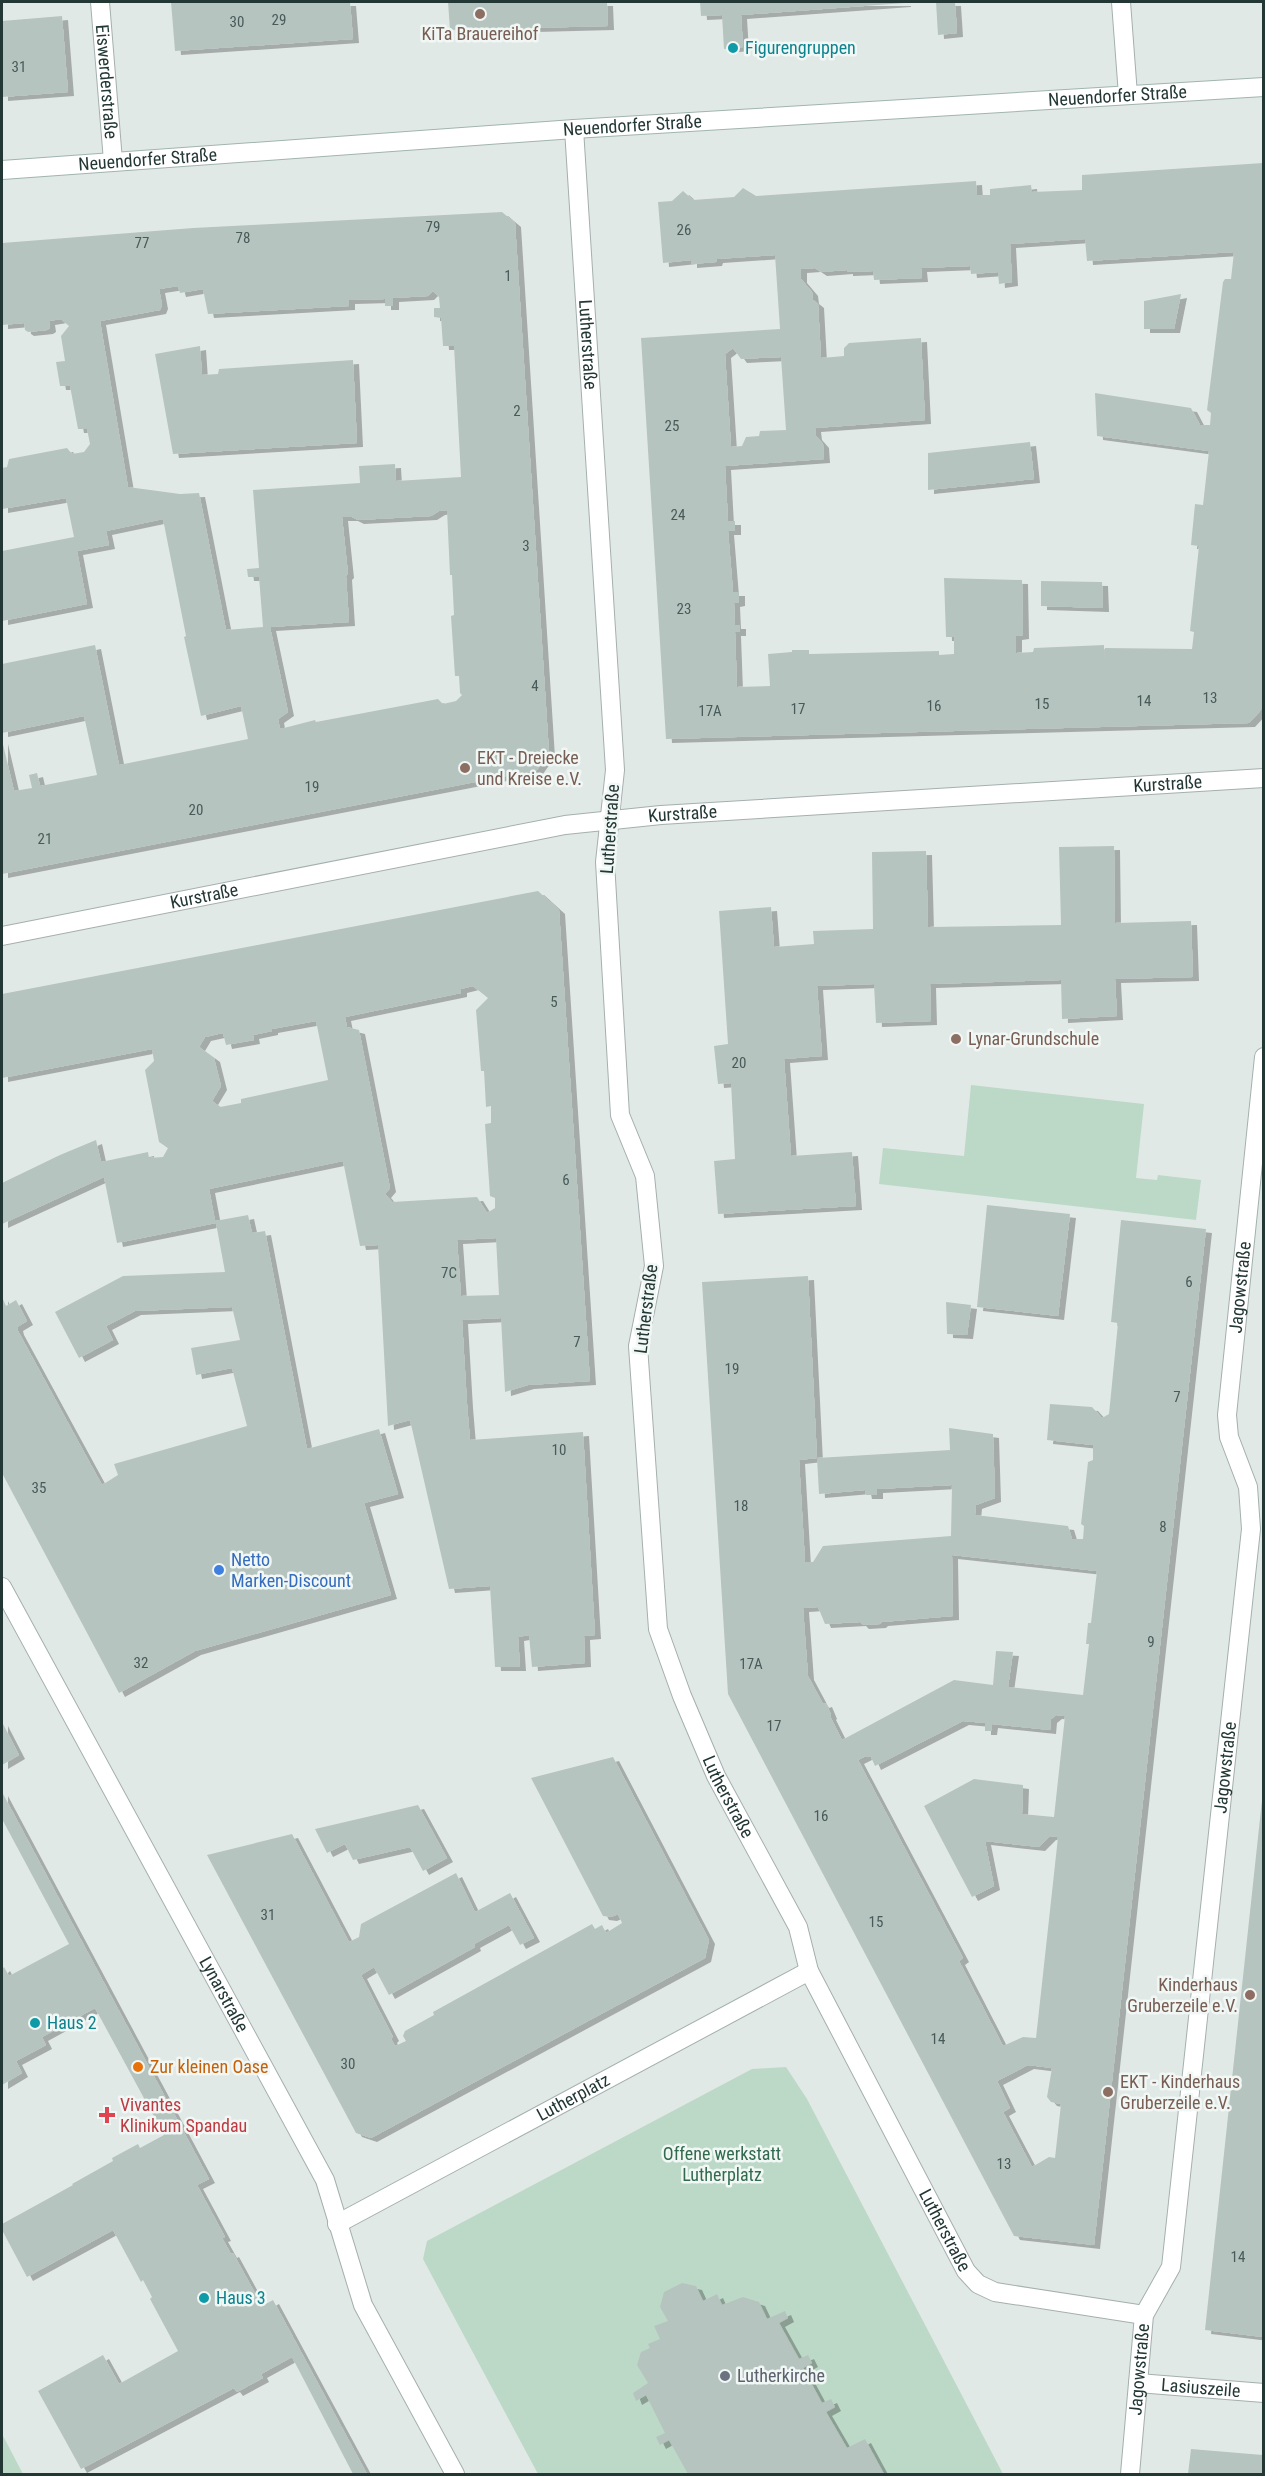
<svg xmlns="http://www.w3.org/2000/svg" width="1265" height="2476" font-family="'Roboto Condensed',sans-serif">
<defs>
<filter id="shadow"><feDropShadow dx="6" dy="4" stdDeviation="0" flood-color="#0004"/></filter>
</defs>
<rect width="100%" height="100%" fill="#e1e9e7"/>
<g fill="#bcd8c7">
<polygon points="971,1085 1144,1104 1136,1178 1157,1180 1158,1175 1201,1180 1196,1220 879,1184 883,1148 964,1156"/>
<polygon points="786,2067 807,2099 1003,2474 538,2474 423,2259 427,2241 752,2069"/>
<polygon points="2,2434 23,2474 2,2474"/>
</g>
<g fill="#b6c4c0" fill-rule="evenodd" filter="url(#shadow)">
<polygon points="171,2 350,2 353,39 175,51"/>
<polygon points="448,2 607,2 608,26 450,30"/>
<polygon points="700,2 905,2 905,3 741,15 743,47 724,49 722,15 701,16"/>
<polygon points="936,2 955,2 957,33 938,35"/>
<polygon points="62,16 68,92 2,97 2,21"/>
<path d="M1263,163V691L1261,710L1249,723L666,739L641,338L780,329L775,255L717,259L716,262L691,264V260L663,263L658,202L672,201L683,191L693,200L734,197L743,188L756,196L976,181L977,195H990V189L1031,185L1032,192L1082,190V175ZM1085,239L1087,261L1234,252L1231,279H1225L1223,282L1207,410L1211,413L1210,425H1200L1191,408L1095,393L1097,436L1209,451L1203,505L1195,504L1191,545L1199,546L1190,631L1194,632L1192,649L1105,648L1104,660V645L1034,648L1033,652L1016,653V636L1023,635L1022,580L944,578L946,637H954V654L939,655V651L809,654V650H792V652L768,654L770,686L737,687L735,632H740V625H735L734,603L739,602V592H733L728,531H735V521H728L725,466L824,459L823,444L816,436L815,428L925,420L921,338L849,343L844,348V356L821,358L818,304L813,300L812,292L801,279V269L815,268L821,272L847,270V272L873,271L874,280L922,278L921,268L970,266L971,274L998,272L999,284L1012,282L1010,244ZM733,348L741,359L781,357L786,430L760,431L759,436L746,437L742,446L731,447L725,354Z"/>
<path d="M502,212L515,223L549,753L537,770L2,874V740L14,791L32,788L29,775L37,773L40,786L97,775L84,716L2,733V664L95,645L119,765L248,739L241,706L201,716L184,637L186,636L163,519L106,531L109,545L77,551L87,604L2,621V551L74,537L66,498L2,509V468L7,467L9,459L67,448L72,454L84,452L90,444L87,429H78L70,386H60L56,362L65,361L61,336L69,326L61,319L49,321L50,328L47,330L28,332L25,330L24,323L2,325V243L193,228ZM178,286L180,293L203,289L208,314L349,306V300L385,299V306H393V298L428,296L433,291L439,297L440,308H434V317L441,318L443,346H454L461,477L396,481L395,464L359,466L360,483L253,490L259,568L247,569L248,577H259L263,627L226,630L199,493L180,494L128,487L100,321L160,310L162,305L159,289ZM447,510L450,575H452L454,615L451,616L455,676H459L460,693L462,695L456,701L443,704L438,699L316,722L315,720L280,729L278,719L288,712L270,627L349,622L346,576L348,574L342,517H352L358,520L431,516L439,511Z"/>
<polygon points="1181,294 1174,329 1144,329 1144,301"/>
<polygon points="200,346 202,375 218,374 219,369 353,360 357,443 173,454 155,354"/>
<polygon points="1030,442 1034,479 928,490 928,453"/>
<polygon points="1041,581 1102,582 1103,608 1041,606"/>
<polygon points="1114,846 1115,923 1191,921 1193,977 1115,979 1117,1016 1062,1019 1061,980 930,984 931,1021 876,1023 874,984 817,986 822,1056 784,1059 791,1156 852,1152 856,1206 718,1214 714,1161 735,1159 731,1083 718,1084 714,1046 728,1044 719,911 771,907 774,947 814,944 813,931 873,929 872,852 926,851 928,927 1061,925 1059,847"/>
<path d="M538,891L559,910L590,1381L528,1385L505,1392L501,1318L462,1320L467,1404L470,1440L583,1432L595,1635L584,1636L585,1663L532,1667L529,1635L518,1637L520,1667H495L490,1586L449,1589L410,1420L388,1426L378,1245L360,1246L343,1161L209,1189L215,1221L248,1215L252,1233L265,1231L307,1449L379,1429L398,1494L364,1503L391,1595L195,1651L119,1693L2,1473V1297L6,1306L16,1300L27,1321L17,1327L18,1331L102,1485L118,1475L114,1464L247,1426L232,1368L196,1375L191,1348L240,1340L232,1307L135,1311L106,1326L113,1340L79,1358L55,1312L123,1276L225,1272L216,1223L117,1243L104,1177L2,1224V1183L60,1155L96,1140L101,1162L148,1152L149,1158L163,1157L168,1148L159,1142L145,1070L154,1061L152,1049L2,1078V994ZM473,986L488,998L476,1010L481,1071H484L486,1107L491,1106V1123L485,1124L490,1196L495,1198V1208L487,1213L477,1197L392,1202L385,1194L390,1188L359,1030L347,1027L345,1017L461,993V989ZM316,1021L328,1080L241,1099V1103L220,1107L212,1101L221,1086L214,1058L199,1047L205,1037L223,1033L226,1045L254,1040L253,1035L272,1031V1029ZM496,1238L499,1295L461,1296L457,1240Z"/>
<polygon points="987,1205 1070,1214 1058,1316 977,1307"/>
<path d="M1121,1220L1206,1229L1094,2245L1014,2236L728,1694L702,1282L808,1276L817,1458L799,1460L805,1562H813L823,1546L951,1536L952,1485L877,1489V1495H866L865,1490L819,1494L817,1458L950,1450L949,1428L993,1434L995,1498L976,1505L975,1515L1068,1526L1072,1539H1083L1084,1526L1081,1524L1088,1462L1093,1460V1445L1047,1440L1050,1404L1092,1407L1102,1418L1109,1414L1118,1323L1111,1322ZM952,1555L1097,1571L1091,1623H1088L1086,1644H1089L1083,1695L1008,1687L1013,1652L996,1651L993,1685L954,1680L842,1740L830,1716L831,1715L826,1703L823,1704L808,1676L803,1608L818,1607L825,1624L860,1622L863,1625L880,1624L882,1622L953,1616ZM1056,1715L1065,1716L1054,1817L1022,1814L1023,1785L974,1779L924,1806L972,1897L994,1886L985,1841L1039,1847L1050,1836L1058,1837L1036,2038L1023,2037L1003,2046L959,1961L963,1958L858,1760L866,1756L871,1757L875,1766L963,1721L985,1723V1731H991L992,1724L1050,1730L1051,1719ZM1028,2065L1052,2068L1047,2097L1051,2102L1061,2104L1055,2158L1049,2157L1032,2167L1003,2112L1010,2108L997,2081Z"/>
<polygon points="946,1302 971,1305 967,1335 947,1334"/>
<polygon points="2,1722 19,1755 2,1765"/>
<polygon points="613,1757 709,1940 705,1958 371,2138 356,2133 207,1855 292,1834 349,1942 359,1937 361,1924 456,1873 475,1912 510,1893 534,1938 520,1945 509,1925 474,1944 475,1947 389,1995 374,1967 361,1975 393,2037 391,2039 395,2046 406,2041 403,2036 405,2031 434,2015 433,2012 592,1924 595,1929 602,1925 606,1933 622,1923 618,1914 611,1917 603,1916 531,1778"/>
<polygon points="2,1792 209,2179 197,2185 225,2237 222,2238 231,2254 233,2253 262,2306 273,2300 367,2474 353,2474 292,2357 261,2374 263,2378 237,2392 234,2388 81,2469 38,2391 103,2355 119,2384 178,2351 150,2299 152,2297 143,2280 141,2282 113,2230 27,2277 2,2230 2,2224 73,2185 72,2184 113,2161 112,2158 138,2144 140,2148 164,2135 95,2008 42,2037 46,2045 16,2061 22,2073 2,2085 2,1969 4,1967 9,1976 69,1944 2,1819"/>
<polygon points="1262,1800 1263,1800 1263,2337 1205,2330"/>
<polygon points="418,1805 447,1858 423,1871 410,1847 353,1860 345,1844 327,1853 315,1829"/>
<polygon points="682,2283 696,2286 703,2301 717,2294 722,2305 743,2297 759,2302 767,2319 785,2311 788,2318 779,2323 799,2359 808,2355 812,2363 803,2368 822,2403 831,2399 835,2407 826,2412 847,2448 865,2439 884,2474 688,2474 669,2440 660,2445 656,2437 665,2433 646,2395 636,2401 633,2393 648,2383 637,2365 641,2352 650,2348 648,2344 660,2339 654,2326 668,2321 660,2307 664,2292"/>
<polygon points="1191,2449 1263,2455 1263,2474 1188,2474"/>
</g>
<g fill="none" stroke-linecap="round" stroke-linejoin="round">
<defs>
<g id="minor">
<polyline points="1121,2 1128,95"/>
<path id="s1" d="M574,129L615,770L605,862L620,1115L645,1176L654,1266L638,1346L658,1629L682,1696L716,1776L798,1927L809,1971L966,2271L978,2284L995,2292L1144,2315"/>
<path id="s2" d="M2,936L565,825L661,815L1264,778"/>
<path id="s3" d="M2,1587L325,2180L363,2305L455,2474"/>
<path id="s4" d="M337,2224L809,1971"/>
<path id="s5" d="M1138,2383L1264,2393"/>
<path id="s6" d="M1130,2474L1144,2315L1171,2267L1251,1529L1248,1487L1229,1437L1227,1415L1264,1057"/>
</g>
<g id="tertiary">
<path id="s7" d="M100,2L113,161"/>
</g>
<g id="secondary">
<path id="s8" d="M2,170L574,129L1264,87"/>
</g>
</defs>
<use href="#minor" stroke="#a4b0ae" stroke-width="20"/>
<use href="#tertiary" stroke="#a4b0ae" stroke-width="20"/>
<use href="#secondary" stroke="#a1b4af" stroke-width="20"/>
<use href="#minor" stroke="#fff" stroke-width="18"/>
<use href="#tertiary" stroke="#fff" stroke-width="18"/>
<use href="#secondary" stroke="#fff" stroke-width="18"/>
</g>
<g fill="#8d6e63" stroke="#f1f7f4" stroke-width="2">
<circle cx="480" cy="14" r="6"/>
<circle cx="465" cy="768" r="6"/>
<circle cx="956" cy="1039" r="6"/>
<circle cx="1250" cy="1995" r="6"/>
<circle cx="1108" cy="2092" r="6"/>
</g>
<g fill="#0f9aa8" stroke="#f1f7f4" stroke-width="2">
<circle cx="733" cy="48" r="6"/>
<circle cx="35" cy="2023" r="6"/>
<circle cx="204" cy="2298" r="6"/>
</g>
<circle fill="#3f7fe0" stroke="#f1f7f4" stroke-width="2" cx="219" cy="1570" r="6"/>
<circle fill="#e8710a" stroke="#f1f7f4" stroke-width="2" cx="138" cy="2067" r="6"/>
<path fill="#e0444e" stroke="#f1f7f4" stroke-width="2" d="M104 2106h6v6h6v6h-6v6h-6v-6h-6v-6h6z"/>
<circle fill="#6b7280" stroke="#f1f7f4" stroke-width="2" cx="725" cy="2376" r="6"/>
<g text-anchor="middle" stroke-width="5" stroke-linejoin="round" paint-order="stroke">
<g font-size="15" fill="#485b58">
<text x="279" y="25">29</text>
<text x="237" y="27">30</text>
<text x="19" y="72">31</text>
<text x="433" y="232">79</text>
<text x="684" y="235">26</text>
<text x="243" y="243">78</text>
<text x="142" y="248">77</text>
<text x="508" y="281">1</text>
<text x="517" y="416">2</text>
<text x="672" y="431">25</text>
<text x="678" y="520">24</text>
<text x="526" y="551">3</text>
<text x="684" y="614">23</text>
<text x="535" y="691">4</text>
<text x="1210" y="703">13</text>
<text x="1144" y="706">14</text>
<text x="1042" y="709">15</text>
<text x="934" y="711">16</text>
<text x="798" y="714">17</text>
<text x="710" y="716">17A</text>
<text x="312" y="792">19</text>
<text x="196" y="815">20</text>
<text x="45" y="844">21</text>
<text x="554" y="1007">5</text>
<text x="739" y="1068">20</text>
<text x="566" y="1185">6</text>
<text x="449" y="1278">7C</text>
<text x="1189" y="1287">6</text>
<text x="577" y="1347">7</text>
<text x="732" y="1374">19</text>
<text x="1177" y="1402">7</text>
<text x="559" y="1455">10</text>
<text x="39" y="1493">35</text>
<text x="741" y="1511">18</text>
<text x="1163" y="1532">8</text>
<text x="1151" y="1647">9</text>
<text x="141" y="1668">32</text>
<text x="751" y="1669">17A</text>
<text x="774" y="1731">17</text>
<text x="821" y="1821">16</text>
<text x="268" y="1920">31</text>
<text x="876" y="1927">15</text>
<text x="938" y="2044">14</text>
<text x="348" y="2069">30</text>
<text x="1004" y="2169">13</text>
<text x="1238" y="2262">14</text>
</g>
<g font-size="18" fill="#785e54" stroke="#f1f7f4" text-anchor="start">
<text x="480" y="40" text-anchor="middle">KiTa Brauereihof</text>
<text x="477" y="764">EKT - Dreiecke<tspan x="477" dy="21">und Kreise e.V.</tspan></text>
<text x="968" y="1045">Lynar-Grundschule</text>
<text x="1238" y="1991" text-anchor="end">Kinderhaus<tspan x="1238" dy="21">Gruberzeile e.V.</tspan></text>
<text x="1120" y="2088">EKT - Kinderhaus<tspan x="1120" dy="21">Gruberzeile e.V.</tspan></text>
</g>
<g font-size="18" fill="#0d838f" stroke="#f1f7f4" text-anchor="start">
<text x="745" y="54">Figurengruppen</text>
<text x="47" y="2029">Haus 2</text>
<text x="216" y="2304">Haus 3</text>
</g>
<g font-size="18" fill="#233835" stroke="#f1f7f4">
<text dy="6" stroke="none"><textPath href="#s7" startOffset="80">Eiswerderstraße</textPath></text>
<text dy="6" stroke="none"><textPath href="#s8" startOffset="1118">Neuendorfer Straße</textPath></text>
<text dy="6" stroke="none"><textPath href="#s8" startOffset="632">Neuendorfer Straße</textPath></text>
<text dy="6" stroke="none"><textPath href="#s8" startOffset="146">Neuendorfer Straße</textPath></text>
<text dy="6" stroke="none"><textPath href="#s1" startOffset="216">Lutherstraße</textPath></text>
<text dy="6" stroke="none"><textPath href="#s2" startOffset="1178">Kurstraße</textPath></text>
<text dy="6" stroke="none"><textPath href="#s2" startOffset="692">Kurstraße</textPath></text>
<text transform="translate(610 829) rotate(-86)" y="6">Lutherstraße</text>
<text dy="6" stroke="none"><textPath href="#s2" startOffset="206">Kurstraße</textPath></text>
<text dy="6" stroke="none"><textPath href="#s6" startOffset="1203">Jagowstraße</textPath></text>
<text transform="translate(646 1309) rotate(-83)" y="6">Lutherstraße</text>
<text dy="6" stroke="none"><textPath href="#s6" startOffset="717">Jagowstraße</textPath></text>
<text dy="6" stroke="none"><textPath href="#s1" startOffset="1692">Lutherstraße</textPath></text>
<text dy="6" stroke="none"><textPath href="#s3" startOffset="464">Lynarstraße</textPath></text>
<text dy="6" stroke="none"><textPath href="#s4" startOffset="268">Lutherplatz</textPath></text>
<text dy="6" stroke="none"><textPath href="#s1" startOffset="2178">Lutherstraße</textPath></text>
<text dy="6" stroke="none"><textPath href="#s6" startOffset="105">Jagowstraße</textPath></text>
<text dy="6" stroke="none"><textPath href="#s5" startOffset="63">Lasiuszeile</textPath></text>
</g>
<g font-size="18" fill="#366cbe" stroke="#f1f7f4" text-anchor="start">
<text x="231" y="1566">Netto<tspan x="231" dy="21">Marken-Discount</tspan></text>
</g>
<g font-size="18" fill="#c56008" stroke="#f1f7f4" text-anchor="start">
<text x="150" y="2073">Zur kleinen Oase</text>
</g>
<g font-size="18" fill="#be3a42" stroke="#f1f7f4" text-anchor="start">
<text x="120" y="2111">Vivantes<tspan x="120" dy="21">Klinikum Spandau</tspan></text>
</g>
<g font-size="18" fill="#326a4f" stroke="#f1f7f4">
<text x="722" y="2160">Offene werkstatt<tspan x="722" dy="21">Lutherplatz</tspan></text>
</g>
<g font-size="18" fill="#5b616d" stroke="#f1f7f4" text-anchor="start">
<text x="737" y="2382">Lutherkirche</text>
</g>
</g>
<rect width="1265" height="2476" fill="none" stroke="#233835" stroke-width="6"/>
</svg>
